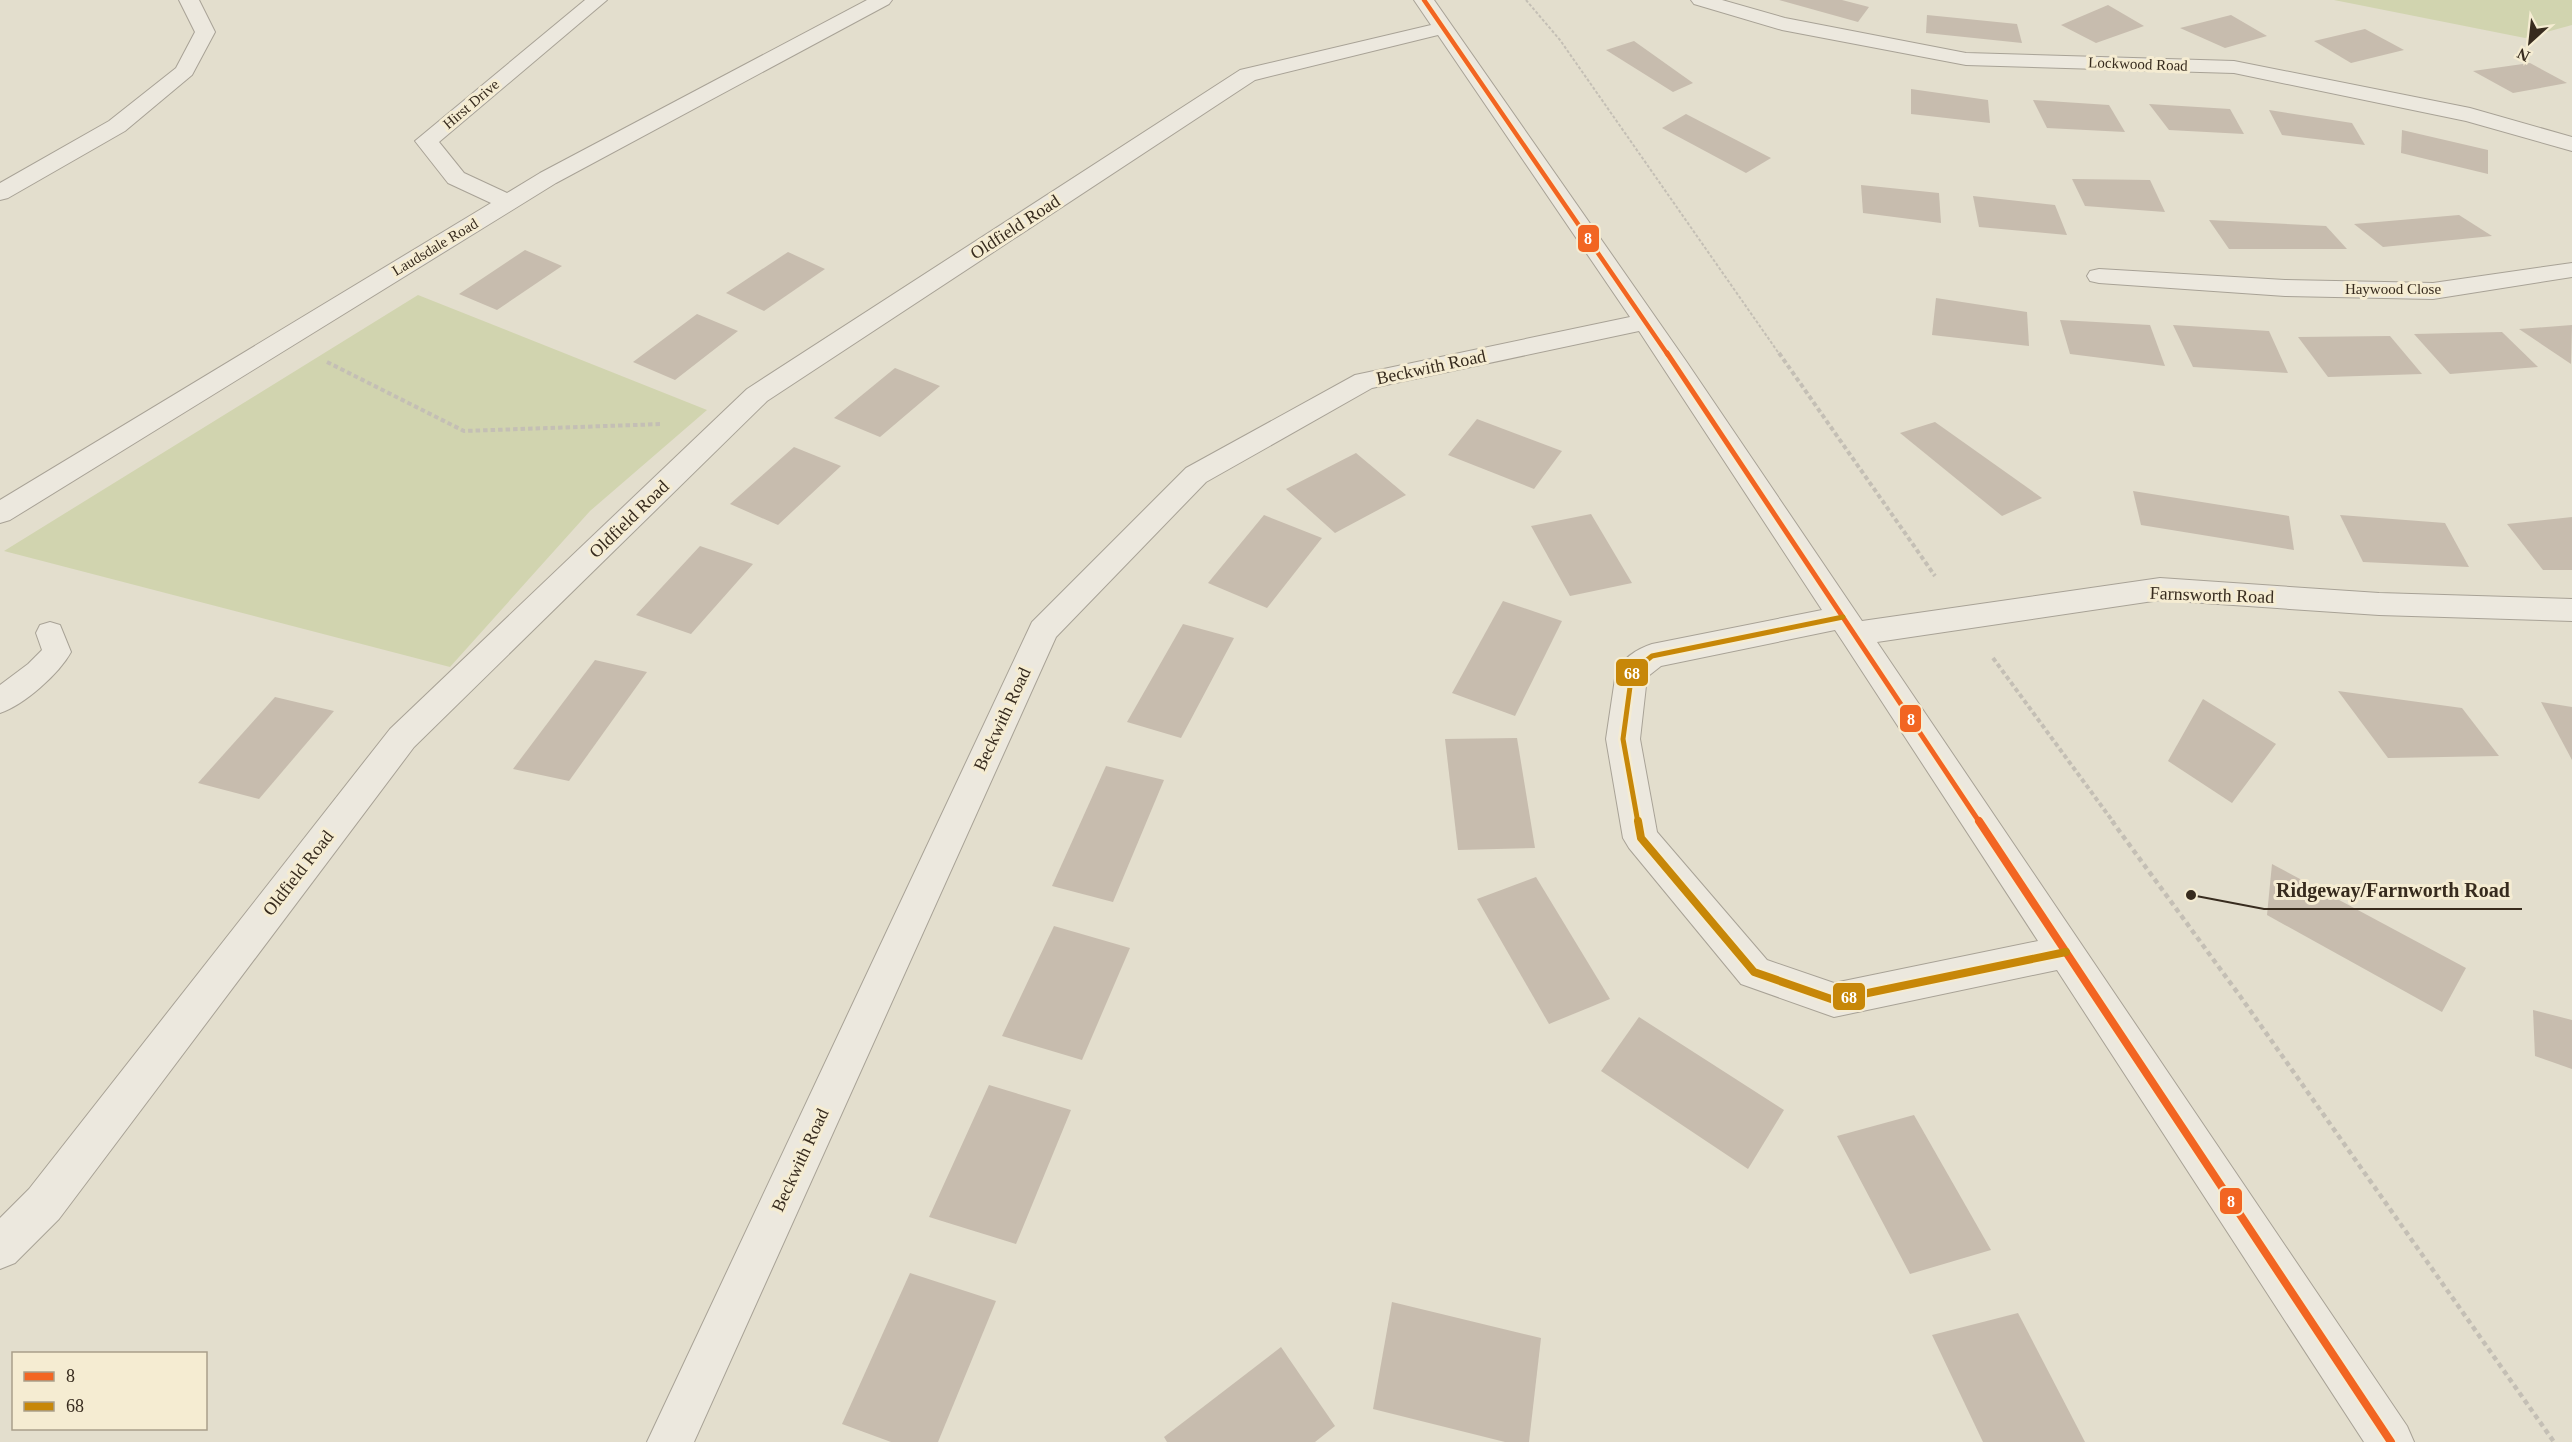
<svg xmlns="http://www.w3.org/2000/svg" width="2572" height="1442" font-family="'Times New Roman',serif">
<rect width="100%" height="100%" fill="#e3decd"/>
<g fill="#d1d4af">
<polygon points="2334,0 2572,0 2572,25 2525,38"/>
<polygon points="418,295 707,410 590,511 450,667 4,551"/>
</g>
<g fill="#c7bcae">
<polygon points="1779,0 1842,0 1869,7 1858,22"/>
<polygon points="2108,5 2144,26 2096,43 2061,25"/>
<polygon points="1927,15 2017,24 2022,43 1926,33"/>
<polygon points="2231,15 2267,36 2225,48 2180,28"/>
<polygon points="2365,29 2404,50 2351,63 2314,41"/>
<polygon points="1634,41 1693,83 1673,92 1606,50"/>
<polygon points="2530,63 2567,83 2513,93 2473,71"/>
<polygon points="1911,89 1988,100 1990,123 1911,114"/>
<polygon points="2033,100 2109,105 2125,132 2047,128"/>
<polygon points="2149,104 2230,109 2244,134 2169,130"/>
<polygon points="2269,110 2352,123 2365,145 2282,135"/>
<polygon points="1686,114 1771,158 1746,173 1662,128"/>
<polygon points="2402,130 2488,150 2488,174 2401,153"/>
<polygon points="2072,179 2150,180 2165,212 2085,206"/>
<polygon points="1861,185 1939,193 1941,223 1863,213"/>
<polygon points="1973,196 2055,205 2067,235 1979,227"/>
<polygon points="2459,215 2492,236 2383,247 2354,224"/>
<polygon points="2209,220 2326,226 2347,249 2229,249"/>
<polygon points="525,250 562,266 497,310 459,294"/>
<polygon points="788,252 825,269 764,311 726,293"/>
<polygon points="1936,298 2027,312 2029,346 1932,335"/>
<polygon points="697,314 738,331 675,380 633,362"/>
<polygon points="2060,320 2150,325 2165,366 2070,354"/>
<polygon points="2173,325 2269,331 2288,373 2193,367"/>
<polygon points="2572,325 2571,364 2519,329"/>
<polygon points="2502,332 2538,367 2450,374 2414,334"/>
<polygon points="2390,336 2422,374 2328,377 2298,337"/>
<polygon points="895,368 940,386 880,437 834,418"/>
<polygon points="1477,419 1562,451 1534,489 1448,455"/>
<polygon points="1935,422 2042,498 2002,516 1900,433"/>
<polygon points="794,447 841,466 778,525 730,504"/>
<polygon points="1356,453 1406,495 1335,533 1286,489"/>
<polygon points="2133,491 2289,516 2294,550 2141,525"/>
<polygon points="1591,514 1632,583 1570,596 1531,526"/>
<polygon points="1264,515 1322,538 1267,608 1208,583"/>
<polygon points="2340,515 2445,523 2469,567 2363,562"/>
<polygon points="2572,517 2572,570 2543,570 2507,524"/>
<polygon points="700,546 753,564 691,634 636,615"/>
<polygon points="1503,601 1562,621 1515,716 1452,693"/>
<polygon points="1183,624 1234,638 1181,738 1127,722"/>
<polygon points="595,660 647,672 569,781 513,769"/>
<polygon points="2338,691 2462,708 2499,756 2388,758"/>
<polygon points="275,697 334,711 259,799 198,783"/>
<polygon points="2203,699 2276,744 2232,803 2168,761"/>
<polygon points="2541,702 2572,707 2572,760"/>
<polygon points="1517,738 1535,848 1458,850 1445,739"/>
<polygon points="1106,766 1164,780 1113,902 1052,886"/>
<polygon points="2272,864 2466,968 2442,1012 2267,915"/>
<polygon points="1536,877 1610,999 1549,1024 1477,899"/>
<polygon points="1054,926 1130,948 1082,1060 1002,1036"/>
<polygon points="2533,1010 2572,1020 2572,1069 2535,1056"/>
<polygon points="1639,1017 1784,1110 1748,1169 1601,1071"/>
<polygon points="989,1085 1071,1110 1016,1244 929,1217"/>
<polygon points="1914,1115 1991,1250 1910,1274 1837,1136"/>
<polygon points="910,1273 996,1301 938,1442 891,1442 842,1424"/>
<polygon points="1392,1302 1541,1338 1529,1442 1505,1442 1373,1409"/>
<polygon points="2018,1313 2085,1442 1983,1442 1932,1335"/>
<polygon points="1281,1347 1335,1426 1315,1442 1167,1442 1164,1437"/>
</g>
<g fill="none" stroke-linecap="round" stroke-linejoin="round">
<defs>
<path id="lane" d="M50,622L60,625L71,652C59,674 24,705 0,713V685L28,664L42,650L36,633L40,625Z"/>
<g id="street">
<polygon points="179,0 199,0 215,32 192,75 125,131 8,198 0,200 0,183 109,121 176,68 195,32"/>
<polygon points="585,0 607,0 439,142 464,173 507,193 540,173 867,0 892,0 889,4 556,183 10,520 0,523 0,500 491,203 448,183 415,141"/>
<path d="M1414,0H1434L1686,361L1862,621L2160,578L2379,593L2572,599V621L2379,615L2160,600L1877,642L2407,1426L2414,1442H2364L2057,970L1834,1017L1741,984L1629,848L1623,838L1606,739L1616,672C1623,658 1637,649 1652,644L1822,610L1639,331L1372,388L1206,482L1056,637L694,1442H647L1032,622L1186,468L1355,375L1630,317L1438,35L1255,80L767,401L414,747L59,1219L15,1263L0,1269V1218L29,1189L390,729L747,389L1240,70L1431,25ZM1835,630L1843,642L2038,941L1834,983L1767,960L1657,832L1640,739L1647,677L1661,666Z"/>
<polygon points="1691,0 1722,0 1785,18 1966,53 2234,61 2470,108 2572,137 2572,151 2466,121 2234,73 1966,65 1782,30 1694,4"/>
<polygon points="2572,263 2572,277 2433,299 2285,296 2099,283 2090,281 2087,276 2090,271 2099,269 2285,280 2433,283"/>
</g>
</defs>
<use href="#lane" stroke="#a8a296" stroke-width="2"/>
<use href="#street" stroke="#a8a296" stroke-width="2"/>
<polyline stroke="#c4bfb5" stroke-width="2" stroke-dasharray="3 2" stroke-linecap="butt" points="1526,0 1560,40 1780,355"/>
<g stroke="#c4bfb5" stroke-width="4" stroke-dasharray="4.5 3" stroke-linecap="butt">
<polyline points="1779,353 1935,576"/>
<polyline points="327,362 464,431 663,424"/>
<polyline points="1993,658 2114,823"/>
</g>
<polyline stroke="#c4bfb5" stroke-width="4.5" stroke-dasharray="5 4" stroke-linecap="butt" points="2112,821 2240,996 2554,1442"/>
<use href="#lane" fill="#ece8de" fill-rule="evenodd"/>
<use href="#street" fill="#ece8de" fill-rule="evenodd"/>
<defs>
<polyline id="bus-1-far2" points="1424,0 1668,355"/>
<polyline id="bus-1-far1" points="1667,353 1980,823"/>
<polyline id="bus-1" points="1979,821 2391,1442"/>
<polyline id="bus-2-far1" points="1638,823 1623,739 1632,672 1652,656 1843,617"/>
<polyline id="bus-2" points="1638,821 1641,838 1754,972 1834,1000 2066,952"/>
</defs>
<use href="#bus-1-far2" stroke="#f5ecd2" stroke-width="8"/>
<use href="#bus-1-far1" stroke="#f5ecd2" stroke-width="10"/>
<use href="#bus-1" stroke="#f5ecd2" stroke-width="12"/>
<use href="#bus-2-far1" stroke="#f5ecd2" stroke-width="10"/>
<use href="#bus-2" stroke="#f5ecd2" stroke-width="12"/>
<use href="#bus-1-far2" stroke="#f26522" stroke-width="4.5"/>
<use href="#bus-1-far1" stroke="#f26522" stroke-width="5"/>
<use href="#bus-1" stroke="#f26522" stroke-width="8"/>
<use href="#bus-2-far1" stroke="#c78708" stroke-width="5"/>
<use href="#bus-2" stroke="#c78708" stroke-width="8"/>
</g>
<g text-anchor="middle" stroke-width="6" stroke-linejoin="round" paint-order="stroke">
<g font-size="15" fill="#372b1e" stroke="#f5ecd2">
<text transform="translate(2138 64) rotate(2)" y="5">Lockwood Road</text>
<text transform="translate(471 104) rotate(-40)" y="5">Hirst Drive</text>
<text transform="translate(435 247) rotate(-31)" y="5">Laudsdale Road</text>
<text x="2393" y="294">Haywood Close</text>
</g>
<g font-size="18" fill="#372b1e" stroke="#f5ecd2">
<text transform="translate(1015 227) rotate(-33)" y="6">Oldfield Road</text>
<text transform="translate(1431 367) rotate(-12)" y="6">Beckwith Road</text>
<text transform="translate(629 519) rotate(-44)" y="6">Oldfield Road</text>
<text transform="translate(2212 595) rotate(2)" y="6">Farnsworth Road</text>
<text transform="translate(1002 719) rotate(-65)" y="6">Beckwith Road</text>
<text transform="translate(298 873) rotate(-52)" y="6">Oldfield Road</text>
<text transform="translate(800 1160) rotate(-65)" y="6">Beckwith Road</text>
</g>
</g>
<path fill="none" stroke="#372b1e" stroke-width="2" d="M2191 895L2264 909H2522"/>
<circle fill="#372b1e" stroke="#f5ecd2" stroke-width="2" cx="2191" cy="895" r="6"/>
<g font-size="20" text-anchor="middle" font-weight="bold" fill="#372b1e" stroke="#f5ecd2" stroke-width="6" stroke-linejoin="round" paint-order="stroke">
<text x="2393" y="897">Ridgeway/Farnworth Road</text>
</g>
<g stroke="#f5ecd2" stroke-width="2">
<rect x="1577" y="224" width="23" height="29" rx="6" fill="#f26522"/>
<rect x="1615" y="658" width="34" height="29" rx="6" fill="#c78708"/>
<rect x="1899" y="704" width="23" height="29" rx="6" fill="#f26522"/>
<rect x="1832" y="982" width="34" height="29" rx="6" fill="#c78708"/>
<rect x="2219" y="1187" width="24" height="28" rx="6" fill="#f26522"/>
</g>
<g font-size="16" text-anchor="middle" font-weight="bold" fill="#fff">
<text x="1588" y="244">8</text>
<text x="1632" y="679">68</text>
<text x="1911" y="725">8</text>
<text x="1849" y="1003">68</text>
<text x="2231" y="1207">8</text>
</g>
<rect x="12" y="1352" width="195" height="78" fill="#f5ecd2" stroke="#a99f8a" stroke-width="1.5"/>
<rect x="24" y="1372" width="30" height="9" fill="#f26522" stroke="#a99f8a" stroke-width="1.5"/>
<text x="66" y="1382" font-size="18" fill="#372b1e">8</text>
<rect x="24" y="1402" width="30" height="9" fill="#c78708" stroke="#a99f8a" stroke-width="1.5"/>
<text x="66" y="1412" font-size="18" fill="#372b1e">68</text>
<g transform="translate(2530 42) rotate(207)" stroke="#f5ecd2" stroke-width="4.5" paint-order="stroke">
<path d="M0-4.5L10 22L0 15L-10 22Z" fill="#372b1e"/>
<text y="-9" font-size="16" font-weight="bold" text-anchor="middle" fill="#372b1e">N</text>
</g>
</svg>
